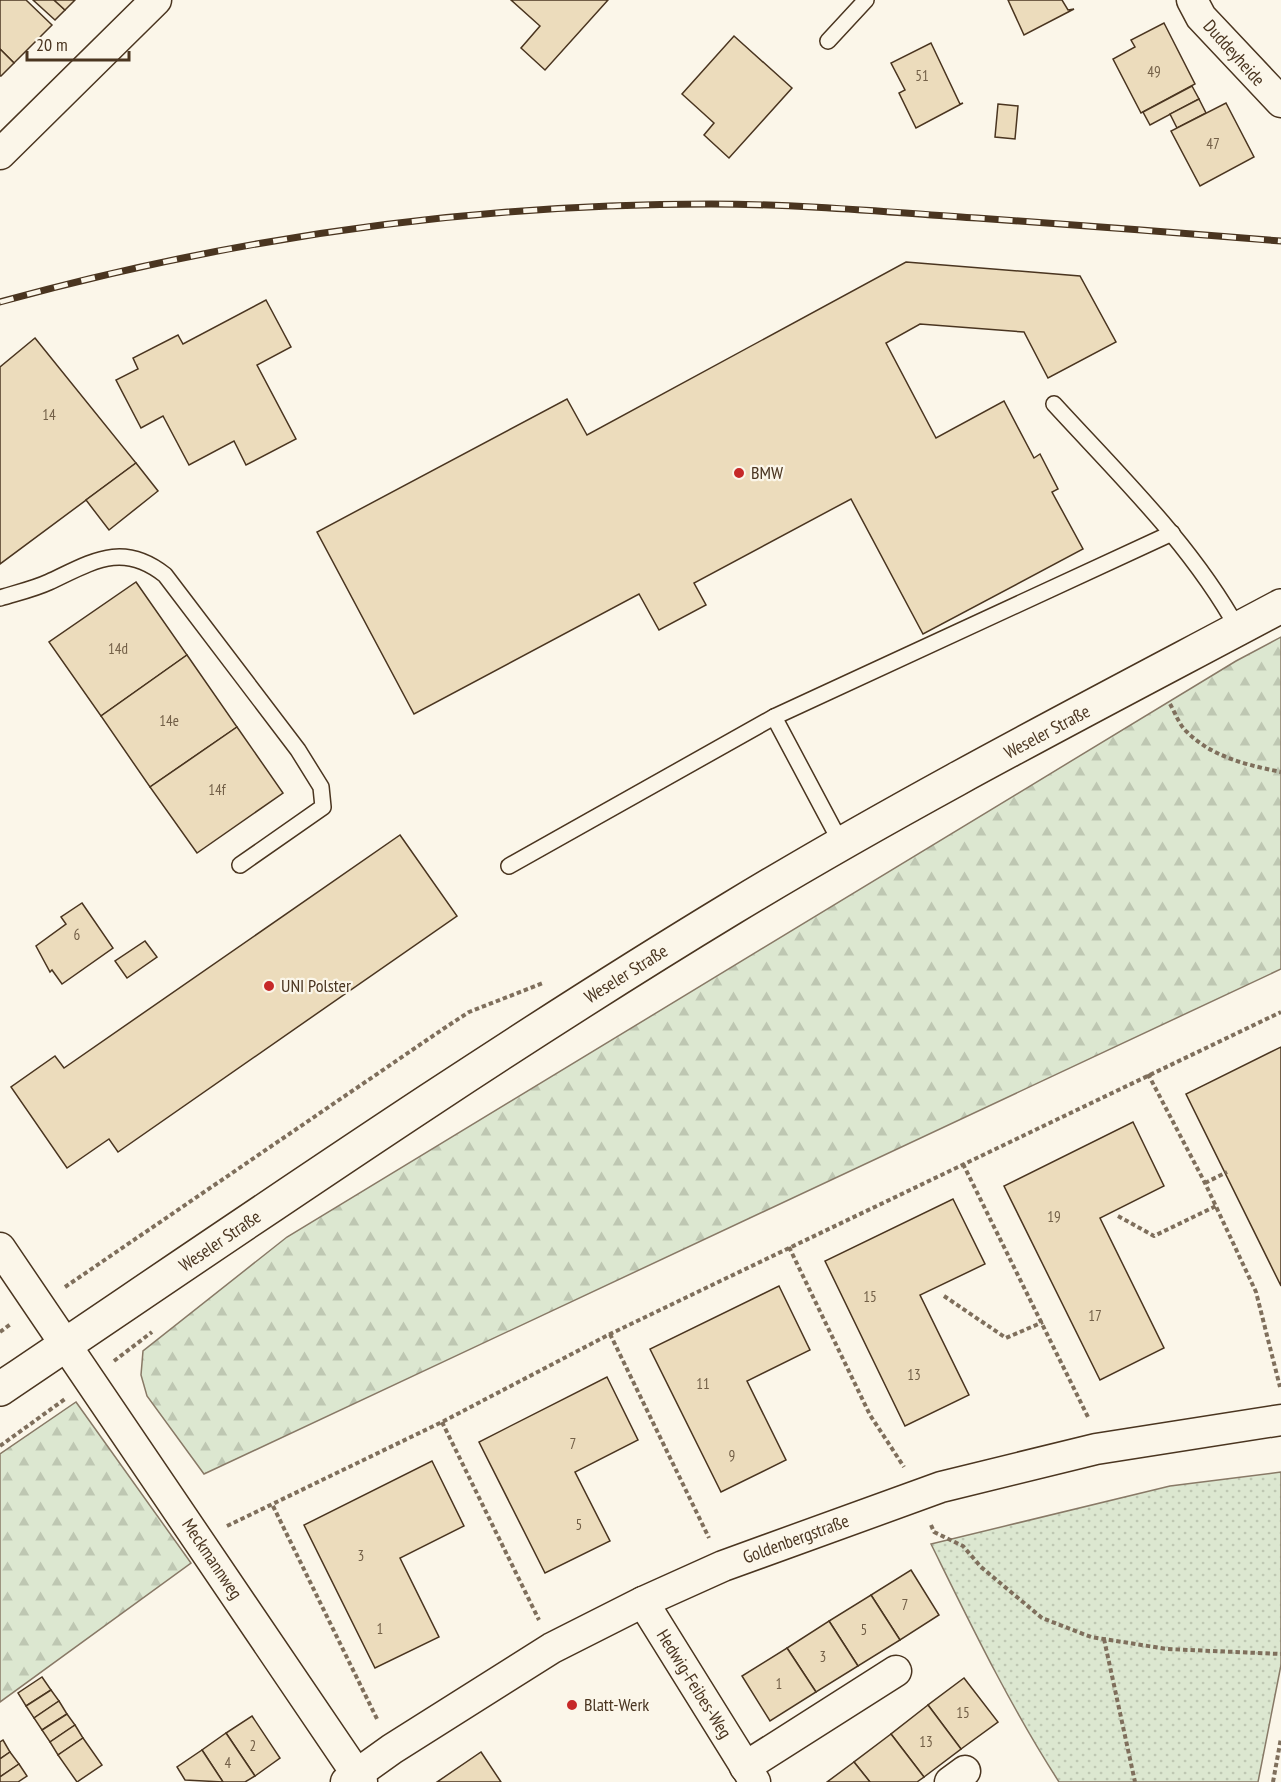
<svg xmlns="http://www.w3.org/2000/svg" width="1281" height="1782" font-family="'PT Sans Narrow',sans-serif">
<defs>
<pattern id="forest-firs" width="22" height="20" patternUnits="userSpaceOnUse" patternTransform="scale(1.5)"><rect width="22" height="20" fill="#dce7d0"/><path d="M5 1l3.5 6h-7zM16 11l3.5 6h-7z" fill="#bec7b2"/></pattern>
<pattern id="park-dots" width="8" height="8" patternUnits="userSpaceOnUse" patternTransform="scale(1.5)"><rect width="8" height="8" fill="#dce7d0"/><path d="M2 2h.1M6 6h.1" fill="none" stroke="#bec7b2" stroke-width="1.8" stroke-linecap="round"/></pattern>
</defs>
<rect width="100%" height="100%" fill="#fbf6e9"/>
<g fill="url(#forest-firs)" stroke="#887966" stroke-width="1.5">
<polygon points="1281,637 1281,969 204,1474 147,1396 141,1375 143,1351 287,1237 1236,661"/>
<polygon points="76,1402 191,1563 0,1702 0,1454"/>
</g>
<path fill="url(#park-dots)" stroke="#887966" stroke-width="1.5" d="M1281,1472V1665L1258,1782H1059C1010,1706 971,1625 931,1544L1170,1486Z"/>
<g fill="#ecdcbc" stroke="#4a3520" stroke-width="1.5">
<polygon points="0,0 26,0 52,25 14,63 0,49"/>
<polygon points="33,0 54,0 65,10 55,20"/>
<polygon points="54,0 75,0 65,10"/>
<polygon points="511,0 608,0 545,70 521,48 540,26"/>
<polygon points="1008,0 1062,0 1068,10 1074,9 1024,35"/>
<polygon points="1164,23 1195,84 1141,113 1113,59 1135,47 1131,40"/>
<polygon points="734,36 792,88 729,158 704,135 714,123 682,94"/>
<polygon points="931,43 960,104 963,103 916,128 899,93 905,90 891,63"/>
<polygon points="0,49 14,63 1,76 0,76"/>
<polygon points="1192,86 1199,99 1150,125 1143,112"/>
<polygon points="1199,99 1206,113 1177,128 1170,114"/>
<polygon points="1226,103 1254,157 1200,186 1171,131"/>
<polygon points="998,104 1018,106 1015,139 995,137"/>
<polygon points="906,262 1080,276 1116,342 1048,378 1024,332 920,324 886,343 936,438 1004,401 1034,458 1040,454 1058,489 1052,492 1083,549 923,634 851,499 694,583 706,605 659,630 639,594 414,714 317,532 567,399 587,435"/>
<polygon points="266,300 291,347 257,365 296,439 246,465 234,441 189,465 163,416 141,428 116,380 138,369 133,358 178,335 183,344"/>
<polygon points="35,338 136,463 0,564 0,367"/>
<polygon points="136,463 158,491 109,530 86,500"/>
<polygon points="136,582 187,655 101,716 49,642"/>
<polygon points="187,655 237,727 150,787 101,716"/>
<polygon points="237,727 283,793 197,853 150,787"/>
<polygon points="400,835 457,916 118,1152 109,1139 67,1168 11,1087 55,1056 64,1068"/>
<polygon points="82,903 113,948 62,984 52,970 50,972 36,946 66,924 61,917"/>
<polygon points="145,941 157,957 127,978 115,961"/>
<polygon points="1281,1047 1281,1286 1186,1094"/>
<polygon points="1133,1122 1164,1186 1100,1218 1164,1348 1100,1380 1004,1186"/>
<polygon points="953,1199 985,1264 920,1295 969,1395 905,1426 825,1261"/>
<polygon points="779,1286 810,1350 747,1381 786,1460 721,1492 650,1349"/>
<polygon points="607,1377 638,1440 575,1472 610,1541 545,1573 479,1442"/>
<polygon points="432,1461 464,1526 400,1558 439,1637 375,1668 304,1525"/>
<polygon points="911,1570 939,1615 900,1640 871,1595"/>
<polygon points="871,1595 900,1640 858,1666 829,1621"/>
<polygon points="829,1621 858,1666 816,1692 787,1648"/>
<polygon points="787,1648 816,1692 770,1721 742,1676"/>
<polygon points="42,1677 51,1690 26,1706 18,1693"/>
<polygon points="964,1678 998,1722 961,1749 928,1705"/>
<polygon points="51,1690 59,1701 34,1718 26,1706"/>
<polygon points="59,1701 67,1714 42,1730 34,1718"/>
<polygon points="928,1705 961,1749 924,1777 891,1734"/>
<polygon points="67,1714 75,1725 50,1742 42,1730"/>
<polygon points="252,1716 280,1758 255,1776 226,1733"/>
<polygon points="75,1725 83,1738 58,1755 50,1742"/>
<polygon points="226,1733 255,1776 245,1782 223,1782 202,1750"/>
<polygon points="891,1734 924,1777 917,1782 870,1782 854,1762"/>
<polygon points="83,1738 102,1765 77,1782 58,1755"/>
<polygon points="3,1740 10,1752 0,1759 0,1742"/>
<polygon points="202,1750 223,1782 185,1780 177,1767"/>
<polygon points="10,1752 19,1764 0,1777 0,1759"/>
<polygon points="481,1752 501,1782 437,1782"/>
<polygon points="854,1762 870,1782 827,1782"/>
<polygon points="19,1764 27,1776 18,1782 0,1782 0,1777"/>
</g>
<g fill="none" stroke-linecap="round" stroke-linejoin="round">
<defs>
<g id="lane">
<polyline points="828,41 866,0"/>
<path d="M1054,404C1119,475 1191,544 1238,629"/>
<path d="M0,598C16,593 34,589 49,582C92,562 122,541 165,575L298,750L321,787L323,807L240,865"/>
<polyline points="774,717 841,843"/>
<polyline points="509,866 774,717 1172,533"/>
</g>
<g id="street">
<polyline points="1192,0 1201,17 1281,102"/>
<polyline points="0,154 156,0"/>
<polyline points="0,1248 362,1782"/>
<polyline points="643,1602 755,1782"/>
<polyline points="745,1767 896,1671"/>
<polyline points="346,1782 392,1749 552,1648 643,1602 723,1566 941,1487 1096,1449 1281,1420"/>
<polyline points="950,1782 965,1771"/>
</g>
<path id="secondary" d="M0,1389C242,1226 483,1059 732,908C910,800 1097,704 1281,606"/>
</defs>
<use href="#lane" stroke="#4a3520" stroke-width="18"/>
<use href="#street" stroke="#4a3520" stroke-width="33"/>
<use href="#secondary" stroke="#4a3520" stroke-width="36"/>
<g stroke="#7f6f5c" stroke-width="4" stroke-dasharray="4.5 3" stroke-linecap="butt">
<path d="M1170,704C1175,712 1179,725 1187,732C1212,757 1247,765 1281,772"/>
<polyline points="1148,1074 1205,1183 1256,1292 1280,1387"/>
<polyline points="963,1164 1088,1417"/>
<polyline points="1205,1183 1227,1172"/>
<polyline points="1118,1216 1154,1236 1216,1206"/>
<polyline points="789,1247 870,1415 904,1467"/>
<polyline points="65,1287 443,1029 469,1012 543,983"/>
<polyline points="944,1296 1006,1338 1043,1322"/>
<polyline points="0,1332 12,1323"/>
<polyline points="610,1334 709,1538"/>
<polyline points="114,1361 152,1332"/>
<polyline points="442,1422 539,1620"/>
<polyline points="0,1446 65,1399"/>
<polyline points="273,1506 377,1719"/>
<polyline points="931,1525 934,1532 963,1546 981,1567 1042,1618 1091,1637 1167,1649 1281,1654"/>
<polyline points="227,1526 442,1422 610,1334 1281,1012"/>
<polyline points="1104,1639 1135,1782"/>
<polyline points="1273,1782 1281,1738"/>
</g>
<use href="#lane" stroke="#fbf6e9" stroke-width="15"/>
<use href="#street" stroke="#fbf6e9" stroke-width="30"/>
<use href="#secondary" stroke="#fbf6e9" stroke-width="33"/>
<defs>
<path id="rail" d="M0,302C231,238 471,204 711,204C800,204 888,212 977,218C1078,225 1180,233 1281,241"/>
</defs>
<use href="#rail" stroke="#4a3520" stroke-width="7"/>
<use href="#rail" stroke="#fbf6e9" stroke-width="4.5" stroke-dasharray="14" stroke-linecap="butt"/>
</g>
<g fill="#c62828" stroke="#fbf6e9" stroke-width="2">
<circle cx="739" cy="473" r="6"/>
<circle cx="269" cy="986" r="6"/>
<circle cx="572" cy="1705" r="6"/>
</g>
<g text-anchor="middle" stroke-width="4.5" stroke-linejoin="round" paint-order="stroke">
<g font-size="15" fill="#725f47">
<text x="1154" y="77">49</text>
<text x="922" y="81">51</text>
<text x="1213" y="149">47</text>
<text x="49" y="420">14</text>
<text x="118" y="654">14d</text>
<text x="169" y="726">14e</text>
<text x="217" y="795">14f</text>
<text x="77" y="940">6</text>
<text x="1054" y="1222">19</text>
<text x="870" y="1302">15</text>
<text x="1095" y="1321">17</text>
<text x="914" y="1380">13</text>
<text x="703" y="1389">11</text>
<text x="573" y="1449">7</text>
<text x="732" y="1461">9</text>
<text x="579" y="1530">5</text>
<text x="361" y="1561">3</text>
<text x="905" y="1610">7</text>
<text x="380" y="1634">1</text>
<text x="864" y="1635">5</text>
<text x="823" y="1662">3</text>
<text x="779" y="1689">1</text>
<text x="963" y="1718">15</text>
<text x="926" y="1747">13</text>
<text x="253" y="1751">2</text>
<text x="228" y="1768">4</text>
</g>
<g font-size="18" fill="#4a3520" stroke="#fbf6e9">
<text transform="translate(1234 53) rotate(48)" y="6">Duddeyheide</text>
<text transform="translate(1047 732) rotate(-28)" y="6">Weseler Straße</text>
<text transform="translate(626 974) rotate(-32)" y="6">Weseler Straße</text>
<text transform="translate(220 1241) rotate(-34)" y="6">Weseler Straße</text>
<text transform="translate(796 1539) rotate(-20)" y="6">Goldenbergstraße</text>
<text transform="translate(212 1559) rotate(56)" y="6">Meckmannweg</text>
<text transform="translate(694 1684) rotate(58)" y="6">Hedwig-Feibes-Weg</text>
</g>
<g font-size="18" fill="#4a3520" stroke="#fbf6e9" text-anchor="start">
<text x="751" y="479">BMW</text>
<text x="281" y="992">UNI Polster</text>
<text x="584" y="1711">Blatt-Werk</text>
</g>
</g>
<path d="M27 51v9h102v-9" fill="none" stroke="#4a3520" stroke-width="3"/>
<text x="36" y="51" font-size="18" fill="#4a3520" stroke="#fbf6e9" stroke-width="4.5" paint-order="stroke">20 m</text>
</svg>
